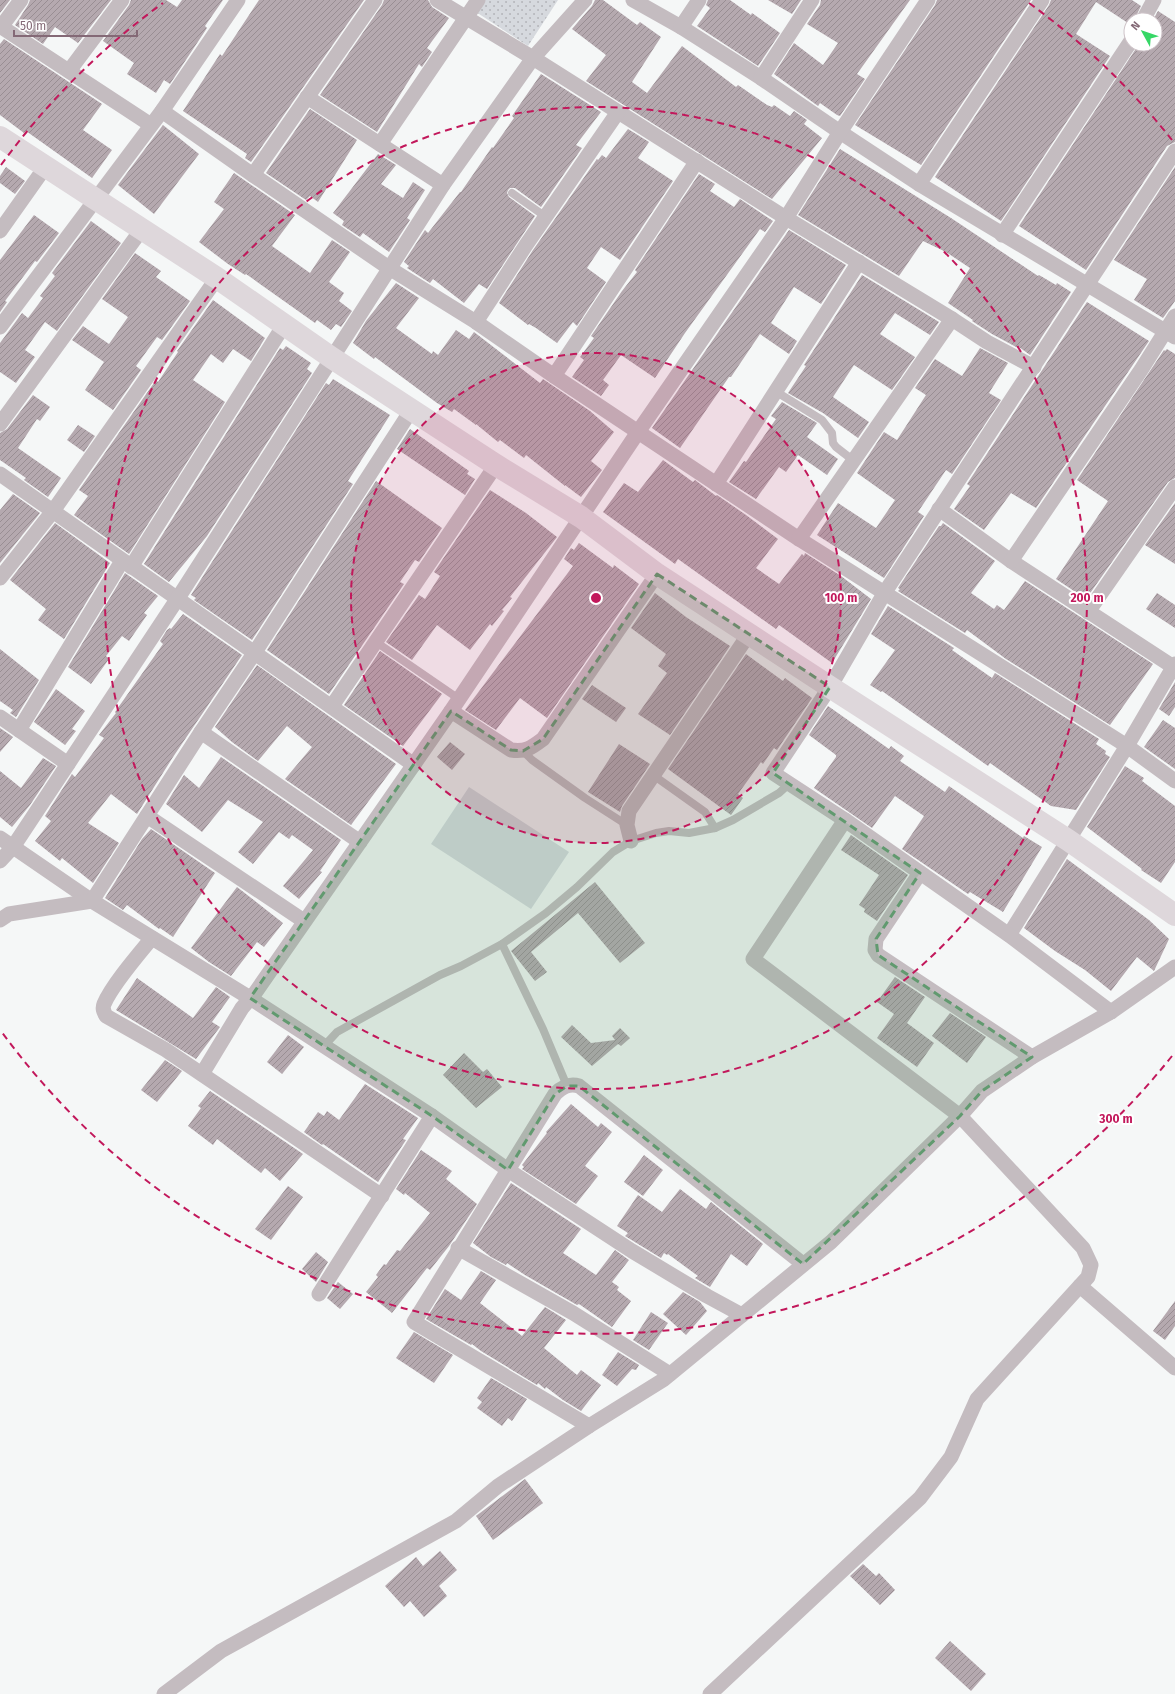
<svg xmlns="http://www.w3.org/2000/svg" width="1175" height="1694" font-family="'Fira Sans',sans-serif">
<defs>
<pattern id="green-dots" width="8" height="8" patternUnits="userSpaceOnUse"><rect width="8" height="8" fill="#d6d9de"/><path d="M2 2h.1M6 6h.1" fill="none" stroke="#b3b4b9" stroke-width="1.8" stroke-linecap="round"/></pattern>
<pattern id="building-hatch" width="6" height="6" patternUnits="userSpaceOnUse"><rect width="6" height="6" fill="#b5a9af"/><path d="M-1 1l2-2M0 6l6-6M5 7l2-2" fill="none" stroke="#998e93"/></pattern>
</defs>
<rect width="100%" height="100%" fill="#f5f7f7"/>
<polygon fill="url(#green-dots)" points="484,0 558,0 528,46 476,12"/>
<polygon fill="#d6d9de" points="469,787 569,852 531,909 431,844"/>
<g fill="url(#building-hatch)">
<polygon points="0,0 10,0 0,13"/>
<polygon points="30,0 111,0 78,43 55,27 43,44 15,25 28,5"/>
<polygon points="131,0 166,0 177,7 182,0 223,0 205,26 207,28 170,84 164,80 156,93 127,74 134,63 103,41 129,5"/>
<polygon points="259,0 364,0 251,162 245,158 247,154 183,111 220,54 222,56"/>
<polygon points="384,0 428,0 432,7 449,18 427,48 432,52 422,67 419,64 377,132 320,95 382,5"/>
<polygon points="595,0 603,0 637,25 640,22 661,37 632,82 647,93 682,46 736,87 738,85 767,105 772,107 774,105 790,116 794,111 807,120 804,124 822,138 772,199 586,81 606,55 572,29 592,6"/>
<polygon points="708,0 730,0 751,15 752,13 780,33 758,66 697,26 710,8 706,5"/>
<polygon points="768,0 801,0 792,14"/>
<polygon points="821,0 910,0 857,74 865,79 840,116 837,115 820,103 818,106 774,74 794,43 823,65 838,43 807,24 820,5"/>
<polygon points="937,0 1031,0 921,165 855,125 935,5"/>
<polygon points="1051,0 1132,0 1141,6 1134,20 1131,20 1131,25 1096,2 1076,34 1110,56 1001,221 935,177 1049,5"/>
<polygon points="1158,11 1175,22 1175,142 1167,146 1086,270 1019,226 1139,44 1155,44 1155,20 1153,20"/>
<polygon points="4,39 102,104 83,130 112,150 92,178 26,131 24,133 0,115 0,44"/>
<polygon points="541,74 601,112 576,145 582,148 541,207 515,188 510,188 508,190 507,193 509,197 535,216 487,289 479,284 464,303 433,279 430,283 407,268 409,266 404,262 425,230 428,233 460,192 461,192 492,147 493,148 514,118 512,116"/>
<polygon points="310,109 357,140 318,202 310,196 306,200 266,173"/>
<polygon points="163,125 199,154 154,214 118,185"/>
<polygon points="628,129 649,142 638,158 673,181 620,260 601,247 587,268 606,282 577,326 573,322 557,343 536,328 529,324 528,325 499,303 533,250 597,159 598,160 602,155 606,158"/>
<polygon points="840,149 951,218 1038,276 1039,275 1056,285 1057,283 1071,292 1030,355 1019,347 1018,348 992,334 972,321 973,320 948,303 970,268 946,252 923,241 899,276 798,215"/>
<polygon points="378,154 396,165 381,184 403,198 413,182 425,190 407,218 410,220 389,252 363,233 360,237 342,225 344,221 333,213"/>
<polygon points="6,167 25,181 15,194 0,183 0,176"/>
<polygon points="1175,167 1175,301 1163,318 1134,300 1147,279 1114,260"/>
<polygon points="234,173 295,215 272,246 310,273 332,240 350,252 329,282 344,293 339,301 352,311 341,327 336,324 331,330 317,320 315,323 246,274 245,275 228,264 199,242 224,209 214,202"/>
<polygon points="699,174 715,184 710,191 734,207 740,199 773,221 765,232 760,229 685,333 655,378 621,355 603,380 609,385 601,396 572,377 584,360 580,357 594,338 591,336 622,291 637,272 635,270"/>
<polygon points="34,215 59,233 37,262 35,261 5,301 7,302 0,312 0,260"/>
<polygon points="91,221 121,243 57,331 45,322 25,350 35,357 16,383 0,372 0,343 22,313 28,318 43,298 40,296 55,276 52,273"/>
<polygon points="789,230 846,265 821,304 794,287 771,323 797,341 789,354 760,334 731,377 729,377 711,403 680,448 652,428"/>
<polygon points="135,253 161,271 156,277 190,301 162,340 157,337 136,366 141,370 113,410 85,390 104,362 72,340 83,326 109,344 128,317 102,299"/>
<polygon points="862,275 939,322 930,335 895,313 880,334 915,357 892,390 854,365 833,397 869,422 858,438 823,413 788,393 806,366 804,365"/>
<polygon points="396,283 419,298 396,328 432,354 433,351 438,355 456,330 469,339 474,332 540,383 543,379 590,411 614,432 591,461 602,470 581,497 565,485 565,486 526,455 524,458 500,440 498,442 476,424 476,425 454,409 452,412 437,403 375,357 374,359 353,343 366,321"/>
<polygon points="213,300 265,338 251,361 233,349 223,363 211,354 193,380 225,402 129,554 74,515 88,496 79,490 156,380 158,382 178,352 177,351"/>
<polygon points="1087,302 1149,341 1036,508 1011,493 984,530 954,509 970,486 967,484"/>
<polygon points="286,346 311,363 307,369 312,373 207,536 169,582 144,564 280,348 283,350"/>
<polygon points="980,348 1008,363 989,393 1001,400 952,474 946,470 918,512 924,516 884,578 817,535 838,503 876,528 895,500 857,473 884,432 897,440 926,395 915,388 935,359 962,376"/>
<polygon points="1167,349 1175,354 1175,478 1168,482 1086,599 1056,579 1108,501 1077,480 1164,350 1165,351"/>
<polygon points="333,379 390,415 348,481 353,484 252,640 194,600 196,598 191,595 326,383 329,385"/>
<polygon points="33,395 50,407 40,421 37,419 18,448 61,478 48,497 24,480 26,478 0,460 0,433 7,429"/>
<polygon points="782,402 817,423 807,437 838,459 827,475 798,455 786,472 779,467 756,499 729,482 744,461 746,462 776,419 771,416"/>
<polygon points="78,425 95,436 84,452 67,440"/>
<polygon points="410,429 469,471 467,474 475,479 465,495 397,449"/>
<polygon points="663,460 693,482 695,480 716,496 717,495 746,515 778,539 756,568 779,584 802,554 804,556 805,553 841,576 871,599 832,663 779,625 776,629 678,559 675,564 603,512 624,483 638,492"/>
<polygon points="376,481 442,528 419,562 415,560 400,582 404,584 329,694 267,650"/>
<polygon points="490,490 526,513 557,537 510,597 512,598 502,610 504,611 492,626 490,624 470,650 437,625 412,660 386,642 419,595 425,599 440,576 434,572"/>
<polygon points="13,494 40,513 0,563 0,510"/>
<polygon points="1175,503 1175,564 1145,545"/>
<polygon points="55,523 110,563 64,639 38,620 46,609 10,580"/>
<polygon points="943,523 995,561 971,593 994,609 997,605 1004,610 1025,581 1153,664 1110,725 1006,659 967,630 965,633 898,591 900,589 898,588 939,526 941,526"/>
<polygon points="579,543 613,568 614,565 639,584 547,718 520,698 496,730 465,710 573,566 564,559 571,548 574,550"/>
<polygon points="125,573 158,596 144,613 147,615 129,641 122,636 106,656 109,659 91,684 68,667"/>
<polygon points="655,593 686,617 730,646 670,735 638,714 667,673 658,666 666,654 631,628"/>
<polygon points="1157,593 1175,605 1175,628 1146,609"/>
<polygon points="888,606 954,648 952,650 992,678 995,673 1099,739 1096,744 1106,751 1105,754 1110,757 1076,810 1051,806 990,763 988,766 882,691 881,692 870,685 895,650 871,634"/>
<polygon points="183,614 242,655 173,757 137,814 111,794 88,823 119,843 93,883 62,858 60,861 35,841 51,821 45,816 72,774 75,777 104,738 99,735 116,713 115,712 163,644 160,641 167,630 170,628 171,629"/>
<polygon points="0,649 39,680 16,717 10,713 13,710 0,701"/>
<polygon points="380,651 442,694 403,746 344,705"/>
<polygon points="746,654 783,681 785,678 812,698 777,750 774,748 763,764 761,762 738,794 743,798 731,815 668,769"/>
<polygon points="257,665 396,764 351,825 285,779 312,747 287,726 258,761 232,742 215,727"/>
<polygon points="1175,682 1175,707 1169,716 1159,709"/>
<polygon points="592,685 626,708 616,722 582,699"/>
<polygon points="56,689 85,711 72,729 76,731 65,745 34,722"/>
<polygon points="828,706 889,749 891,746 904,756 900,761 945,792 949,786 1023,838 1024,836 1042,847 1003,912 970,892 968,894 902,849 924,816 895,796 872,828 814,788 836,757 836,755 809,735"/>
<polygon points="1163,720 1175,728 1175,769 1144,747"/>
<polygon points="0,728 13,737 0,752"/>
<polygon points="450,742 465,754 452,770 437,757"/>
<polygon points="619,744 650,764 622,806 620,812 588,792"/>
<polygon points="221,757 341,840 320,871 322,872 299,899 283,886 313,850 292,835 289,839 279,832 253,864 238,852 263,822 228,800 202,832 166,804 184,775 199,788"/>
<polygon points="43,758 56,766 30,805 12,827 0,817 0,771 21,788"/>
<polygon points="1125,766 1144,778 1142,781 1175,806 1175,862 1161,883 1141,870 1142,869 1087,827"/>
<polygon points="151,829 215,873 173,937 160,928 159,929 127,905 123,910 105,898 142,839"/>
<polygon points="851,835 908,875 877,921 864,912 865,909 859,905 879,875 841,850"/>
<polygon points="1067,859 1149,920 1169,939 1154,971 1137,957 1111,991 1085,970 1055,951 1024,928"/>
<polygon points="595,882 645,943 620,963 578,913 531,952 547,972 535,981 511,951"/>
<polygon points="237,887 283,923 264,947 257,942 231,976 209,962 191,948"/>
<polygon points="895,977 925,997 907,1023 934,1043 917,1067 877,1038 894,1014 877,1002"/>
<polygon points="137,978 193,1018 216,987 230,997 212,1022 220,1027 196,1059 116,1010"/>
<polygon points="950,1013 986,1037 967,1063 932,1036"/>
<polygon points="572,1025 591,1043 615,1040 612,1036 620,1028 630,1038 621,1046 618,1044 592,1066 561,1037"/>
<polygon points="288,1035 304,1047 282,1074 267,1062"/>
<polygon points="464,1053 483,1072 487,1069 502,1087 476,1108 443,1075"/>
<polygon points="165,1060 182,1071 157,1102 141,1090"/>
<polygon points="365,1084 418,1118 403,1139 406,1140 378,1182 323,1144 322,1145 304,1132 318,1112 324,1116 327,1111 339,1120"/>
<polygon points="210,1091 303,1154 280,1181 265,1168 261,1173 217,1139 213,1145 188,1126 201,1108 198,1106"/>
<polygon points="571,1104 598,1127 601,1123 612,1132 585,1166 598,1176 576,1204 522,1169 524,1167 522,1165 547,1133 546,1132"/>
<polygon points="421,1150 452,1171 446,1179 477,1204 449,1246 430,1270 427,1268 392,1313 366,1292 378,1277 376,1275 384,1264 386,1265 397,1250 400,1251 430,1213 405,1193 404,1195 396,1189"/>
<polygon points="644,1155 663,1170 643,1196 624,1182"/>
<polygon points="511,1183 581,1229 563,1253 596,1275 615,1250 629,1260 612,1282 619,1287 617,1290 631,1301 612,1327 579,1304 577,1305 525,1275 507,1263 506,1265 491,1257 473,1243"/>
<polygon points="288,1186 303,1197 271,1240 255,1229"/>
<polygon points="680,1189 706,1209 711,1202 763,1244 747,1266 731,1254 710,1287 695,1278 698,1276 668,1254 667,1255 664,1253 661,1258 625,1236 628,1233 617,1226 638,1195 662,1212"/>
<polygon points="316,1252 328,1262 316,1282 302,1269"/>
<polygon points="481,1271 496,1280 480,1303 522,1336 545,1307 566,1320 544,1348 577,1375 581,1370 601,1385 581,1411 563,1400 546,1387 545,1389 538,1383 537,1385 481,1351 472,1344 471,1345 426,1319 445,1289 461,1300"/>
<polygon points="338,1282 353,1294 340,1309 327,1298"/>
<polygon points="683,1292 700,1302 707,1311 686,1335 663,1314"/>
<polygon points="1175,1301 1175,1326 1165,1340 1153,1331"/>
<polygon points="651,1312 668,1323 649,1350 633,1340"/>
<polygon points="414,1332 453,1355 434,1383 396,1358"/>
<polygon points="618,1352 639,1365 636,1370 632,1369 617,1386 602,1375"/>
<polygon points="491,1378 527,1399 512,1421 508,1418 502,1426 477,1408 482,1402 477,1398"/>
<polygon points="525,1479 543,1503 493,1540 476,1516"/>
<polygon points="440,1551 457,1570 439,1586 447,1596 424,1617 410,1601 404,1607 385,1586 416,1557 423,1566"/>
<polygon points="863,1564 876,1576 879,1573 895,1590 880,1605 850,1576"/>
<polygon points="950,1641 986,1674 971,1691 935,1658"/>
</g>
<g fill="none" stroke-linecap="round" stroke-linejoin="round">
<g stroke="#c4bcc0" stroke-width="8">
<polyline points="512,193 546,217"/>
<polyline points="775,391 822,420 832,433 833,443 836,447 854,461"/>
<polyline points="376,642 459,699"/>
<polyline points="523,751 532,760 585,798 627,825"/>
<polyline points="653,775 705,812 715,828"/>
<polyline points="502,944 543,1029 567,1086"/>
<polyline points="324,1046 337,1032 440,975 461,966 502,944 546,913 577,887 613,852 631,841 656,833 669,831 689,833 715,828 733,820 779,793 789,784"/>
</g>
<g stroke="#c4bcc0" stroke-width="15">
<polyline points="437,0 533,58 786,218 952,319 987,342 1034,367"/>
<polyline points="633,0 681,27 761,78 840,132 919,184 1175,337"/>
<polyline points="1143,20 1154,0"/>
<polyline points="0,26 151,125"/>
<polyline points="1,27 21,0"/>
<polyline points="681,27 699,0"/>
<polyline points="69,71 122,0"/>
<polyline points="761,78 812,0"/>
<polyline points="307,97 443,185"/>
<polyline points="162,111 253,175 389,268 476,322 554,376 799,539 1127,746 1175,781"/>
<polyline points="380,144 478,0"/>
<polyline points="253,175 375,0"/>
<polyline points="919,184 1042,0"/>
<polyline points="0,231 46,166"/>
<polyline points="1002,235 1131,41"/>
<polyline points="476,322 526,245 618,112"/>
<polyline points="0,327 162,111 238,0"/>
<polyline points="554,376 697,161"/>
<polyline points="0,424 142,229"/>
<polyline points="0,474 414,765"/>
<polyline points="716,484 859,262"/>
<polyline points="939,509 1011,561 1175,668"/>
<polyline points="799,539 952,319"/>
<polyline points="1011,561 1141,370 1175,316"/>
<polyline points="131,567 284,325"/>
<polyline points="0,578 53,511 217,278"/>
<polyline points="1088,612 1175,487"/>
<polyline points="332,706 496,465"/>
<path d="M451,711L511,750C526,752 531,748 543,739L657,574"/>
<polyline points="0,717 68,764"/>
<polyline points="19,730 122,561"/>
<polyline points="201,732 360,842"/>
<polyline points="147,816 304,921"/>
<polyline points="0,838 92,901 250,998 432,1116 508,1170 632,1251 707,1296 742,1315"/>
<polyline points="631,841 627,825 629,811 749,634"/>
<polyline points="0,861 13,847 178,598 443,185 533,58 585,0"/>
<polyline points="920,873 876,939 875,950 878,955 1032,1057"/>
<polyline points="0,920 9,914 92,901 201,732 255,652 412,409"/>
<polyline points="1009,935 1127,746 1175,664"/>
<path d="M152,938C138,955 112,985 104,1004C102,1009 104,1012 106,1016L166,1050L382,1196"/>
<polyline points="1111,1012 1009,935 845,820 773,773 830,687 885,592 1175,151"/>
<polyline points="202,1074 242,1008 255,993 451,711 638,432 786,218 840,132 928,0"/>
<polyline points="458,1248 573,1313 670,1374"/>
<polyline points="1080,1286 1175,1368"/>
<polyline points="319,1294 432,1116"/>
<path d="M589,1426L414,1322L555,1094C562,1087 569,1083 579,1086L803,1264"/>
<polyline points="164,1694 221,1651 456,1521 498,1486 589,1426 663,1380 831,1242 960,1116 982,1091 1032,1057 1111,1012 1175,967"/>
<polyline points="710,1694 920,1498 951,1457 977,1399 1088,1277 1091,1265 1083,1248 960,1116 753,959 845,820"/>
</g>
<polyline stroke="#ded7db" stroke-width="22" points="0,137 217,278 332,358 496,465 581,517 657,574 830,687 1068,840 1175,915"/>
</g>
<path fill="#619a6f" fill-opacity="0.2" stroke="#619a6f" stroke-width="3" stroke-dasharray="8 5" stroke-linejoin="round" d="M657,574L830,687L773,773L920,873L876,939L878,955L1032,1057L982,1091L960,1116L803,1264L579,1086H567L555,1094L508,1170L432,1116L250,998L451,711L511,750L523,751L543,739Z"/>
<circle cx="596" cy="598" r="245" fill="#c2185b" fill-opacity=".12"/>
<g fill="none" stroke="#c2185b" stroke-width="2" stroke-dasharray="7 5">
<circle cx="596" cy="598" r="245"/>
<circle cx="596" cy="598" r="491"/>
<path d="M1172 1056A736 736 0 0 1 1 1031M1 165A736 736 0 0 1 163 3M1029 3A736 736 0 0 1 1172 140"/>
</g>
<circle cx="596" cy="598" r="6" fill="#c2185b" stroke="#fff" stroke-width="2"/>
<g font-size="12" text-anchor="middle" font-weight="bold" fill="#c2185b" stroke="#fff" stroke-width="4" stroke-linejoin="round" paint-order="stroke">
<text x="841" y="602">100 m</text>
<text x="1087" y="602">200 m</text>
<text x="1116" y="1123">300 m</text>
</g>
<g transform="translate(1143 32) rotate(310)"><circle r="19" fill="#ffffff" stroke="#cec3c8"/>
<path d="M0-3L7 15L0 10L-7 15Z" fill="#36d766"/>
<text y="-6" font-size="11" font-weight="bold" text-anchor="middle" fill="#846976">N</text>
</g>
<path d="M14 30v6h123v-6" fill="none" stroke="#846976" stroke-width="2"/>
<text x="20" y="30" font-size="12" fill="#846976" stroke="#ffffff" stroke-width="3" paint-order="stroke">50 m</text>
</svg>
